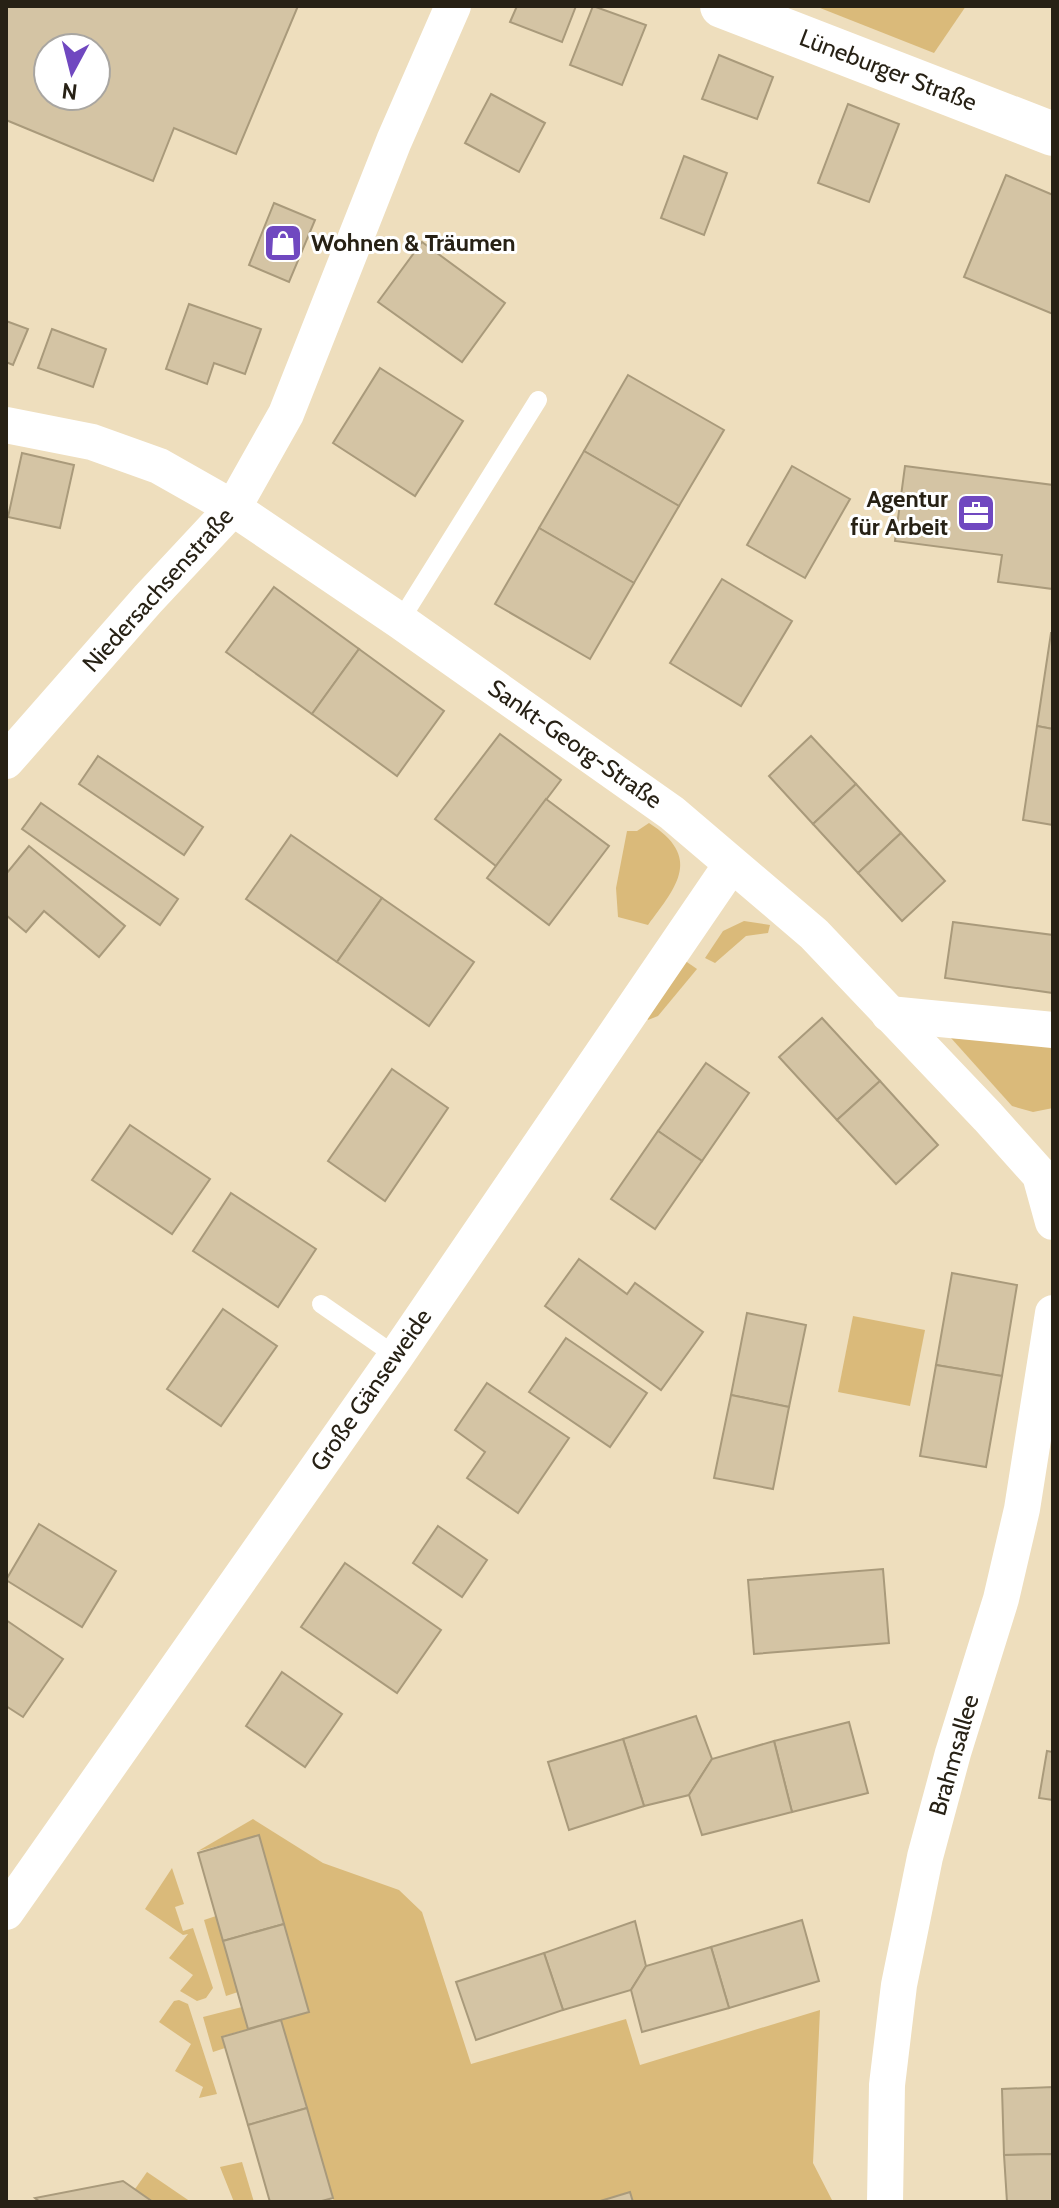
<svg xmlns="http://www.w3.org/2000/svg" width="1059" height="2208" font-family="Cabin,sans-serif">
<rect width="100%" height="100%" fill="#eedebd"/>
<g fill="#daba7a">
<polygon points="815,6 966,6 934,53"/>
<path d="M649,823C702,857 678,885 648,925L618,917L616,888L627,831H637Z"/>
<polygon points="744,921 770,925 768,933 746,936 715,963 705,958 723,931"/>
<polygon points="684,960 697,969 658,1016 648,1020 645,1015"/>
<polygon points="951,1038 1053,1044 1053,1108 1033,1112 1012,1106"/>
<polygon points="853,1316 925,1330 910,1406 838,1392"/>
<polygon points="253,1819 323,1863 399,1890 422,1912 471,2064 626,2019 640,2065 820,2010 813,2163 833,2202 633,2202 630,2193 597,2202 334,2202 281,2020 309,2011 259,1836 198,1851"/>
<polygon points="172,1868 184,1904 175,1907 183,1931 193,1928 213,1988 206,1998 197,2001 180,1991 193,1975 169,1958 188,1934 183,1935 145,1909"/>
<polygon points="216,1916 238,1992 226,1996 204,1920"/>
<polygon points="179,2000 188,2004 217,2094 199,2098 203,2087 175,2071 191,2044 159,2022 174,2001"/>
<polygon points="242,2007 248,2029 223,2036 225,2048 213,2052 203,2017"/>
<polygon points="242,2162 254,2202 234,2202 220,2167"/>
<polygon points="147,2172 191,2202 153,2202 135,2189"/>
</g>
<g fill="#d4c4a4" stroke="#a99a7b" stroke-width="2" fill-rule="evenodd">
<path d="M6,6H298L236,154L174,128L153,181L6,120ZM48,48H96V96H48Z"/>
<polygon points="517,6 576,6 562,42 510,22"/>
<polygon points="593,6 646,25 622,85 570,65"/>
<polygon points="719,55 773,77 757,119 702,99"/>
<polygon points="491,94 545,123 519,172 465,143"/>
<polygon points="848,104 899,124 869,202 818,183"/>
<polygon points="684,156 727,173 704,235 661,218"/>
<polygon points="1006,175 1053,195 1053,314 964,277"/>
<polygon points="274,203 315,220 289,282 249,265"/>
<polygon points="422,242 505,303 462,362 378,302"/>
<polygon points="189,304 261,329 245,374 214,363 207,384 166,369"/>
<polygon points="6,321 28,329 13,365 6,362"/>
<polygon points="52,329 106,349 93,387 38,368"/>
<polygon points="380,368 463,421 415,496 333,443"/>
<polygon points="628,375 724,430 679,506 584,451"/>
<polygon points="584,451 679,506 634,583 539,528"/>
<polygon points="22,453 74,465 60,528 8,517"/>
<polygon points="792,466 850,499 805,578 747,545"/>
<polygon points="905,466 1053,485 1053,589 998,582 1002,555 895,541"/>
<polygon points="539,528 634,583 590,659 495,604"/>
<polygon points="722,579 792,621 741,706 670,663"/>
<polygon points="274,587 359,649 312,714 226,652"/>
<polygon points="1051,633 1053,633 1053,729 1037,726"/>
<polygon points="359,649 444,711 397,776 312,714"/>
<polygon points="1037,726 1053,729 1053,825 1023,820"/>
<polygon points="500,734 561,780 496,866 435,819"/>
<polygon points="811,736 856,784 813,824 769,776"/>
<polygon points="98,756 203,827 184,855 79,784"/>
<polygon points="856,784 901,833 858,873 813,824"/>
<polygon points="546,799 609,846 549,925 487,878"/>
<polygon points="41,803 178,899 160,925 22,829"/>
<polygon points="901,833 945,881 902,921 858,873"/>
<polygon points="291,835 382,898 337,962 246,899"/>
<polygon points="29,846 125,926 99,957 44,911 26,932 6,915 6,874"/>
<polygon points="382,898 474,962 429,1026 337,962"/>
<polygon points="953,922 1053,935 1053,993 945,978"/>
<polygon points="822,1018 880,1081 837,1120 779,1057"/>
<polygon points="706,1063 749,1093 702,1161 658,1131"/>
<polygon points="392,1069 448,1108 385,1201 328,1161"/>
<polygon points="880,1081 938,1145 896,1184 837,1120"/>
<polygon points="130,1125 210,1179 172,1234 92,1180"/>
<polygon points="658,1131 702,1161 655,1229 611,1199"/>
<polygon points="231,1193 316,1249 278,1307 193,1251"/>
<polygon points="579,1259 627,1294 635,1283 703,1332 661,1390 545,1306"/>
<polygon points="952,1273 1017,1285 1002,1376 936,1365"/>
<polygon points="223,1309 277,1346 221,1426 167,1389"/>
<polygon points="747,1313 806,1325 789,1407 731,1395"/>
<polygon points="566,1338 647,1393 610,1447 529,1392"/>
<polygon points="936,1365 1002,1376 986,1467 920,1456"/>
<polygon points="487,1383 569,1438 518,1513 467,1478 485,1452 455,1430"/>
<polygon points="731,1395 789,1407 773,1489 714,1478"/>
<polygon points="39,1524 116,1571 82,1627 6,1580"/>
<polygon points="438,1526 487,1560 462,1597 413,1563"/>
<polygon points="345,1563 441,1630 397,1693 301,1627"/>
<polygon points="883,1569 889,1643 754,1654 748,1580"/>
<polygon points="6,1620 63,1659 23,1717 6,1706"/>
<polygon points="282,1672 342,1714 305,1767 246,1726"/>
<polygon points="696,1716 712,1759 689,1795 644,1806 623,1739"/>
<polygon points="849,1722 868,1793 792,1812 774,1741"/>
<polygon points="623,1739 644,1806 569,1830 548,1762"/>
<polygon points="774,1741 792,1812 702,1835 689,1795 712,1759"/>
<polygon points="1047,1751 1053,1752 1053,1800 1039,1798"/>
<polygon points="259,1835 284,1924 223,1941 198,1853"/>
<polygon points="802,1920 819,1981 729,2008 711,1947"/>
<polygon points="635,1921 646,1966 631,1990 563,2010 544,1953"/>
<polygon points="284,1924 309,2012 248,2029 223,1941"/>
<polygon points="711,1947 729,2008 642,2032 631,1990 646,1966"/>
<polygon points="544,1953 563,2010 476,2040 456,1982"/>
<polygon points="281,2020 307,2108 248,2125 222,2037"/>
<polygon points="1053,2087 1053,2154 1004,2155 1002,2089"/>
<polygon points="307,2108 333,2198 318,2202 270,2202 248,2125"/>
<polygon points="1053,2154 1053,2202 1007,2202 1004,2155"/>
<polygon points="123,2181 153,2202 40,2202 35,2198"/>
<polygon points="630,2192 633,2202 597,2202"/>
</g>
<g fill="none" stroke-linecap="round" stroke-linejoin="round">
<g stroke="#fff" stroke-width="18">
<polyline points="400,621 538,400"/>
<polyline points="321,1304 396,1356"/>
</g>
<g stroke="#fff" stroke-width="36">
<polyline points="6,425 92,442 159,466 233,508 400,621 672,813 814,934 988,1117 1040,1175 1053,1222"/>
<polyline points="6,761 148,599 233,508 286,414 394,141 453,6"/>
<polyline points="889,1014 1053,1030"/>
<polyline points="6,1912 396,1356 731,865"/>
<polyline points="885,2202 887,2085 899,1985 925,1857 953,1753 1001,1599 1022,1509 1053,1313"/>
</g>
<polyline stroke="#fff" stroke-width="44" points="722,6 1053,134"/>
</g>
<defs>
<symbol id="shop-square" viewBox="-11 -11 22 22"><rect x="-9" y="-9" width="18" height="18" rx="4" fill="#7048c0" stroke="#fff"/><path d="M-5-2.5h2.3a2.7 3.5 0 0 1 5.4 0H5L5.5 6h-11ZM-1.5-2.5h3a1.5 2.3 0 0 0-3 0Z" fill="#fff"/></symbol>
<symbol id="office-square" viewBox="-11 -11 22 22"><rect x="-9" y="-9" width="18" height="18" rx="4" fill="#7048c0" stroke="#fff"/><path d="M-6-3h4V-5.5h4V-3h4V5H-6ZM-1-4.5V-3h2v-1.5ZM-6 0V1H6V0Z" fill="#fff"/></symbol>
</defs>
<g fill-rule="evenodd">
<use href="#shop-square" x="261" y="221" width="44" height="44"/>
<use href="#office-square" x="954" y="491" width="44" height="44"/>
</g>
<g text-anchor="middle" stroke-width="6" stroke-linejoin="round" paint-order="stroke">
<g font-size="24" fill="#272115" stroke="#fff">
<text transform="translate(888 70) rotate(21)" y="8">Lüneburger Straße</text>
<text transform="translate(158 590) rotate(-48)" y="8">Niedersachsenstraße</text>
<text transform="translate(575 744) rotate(35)" y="8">Sankt-Georg-Straße</text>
<text transform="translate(371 1390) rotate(-55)" y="8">Große Gänseweide</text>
<text transform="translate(954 1755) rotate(-74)" y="8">Brahmsallee</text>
</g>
<g font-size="24" font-weight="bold" fill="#272115" stroke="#fff" text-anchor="start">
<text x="311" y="251">Wohnen &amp; Träumen</text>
<text x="948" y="507" text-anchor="end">Agentur<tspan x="948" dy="28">für Arbeit</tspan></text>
</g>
</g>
<rect width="1059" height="2208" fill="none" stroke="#272115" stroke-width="16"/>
<g transform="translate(72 72) rotate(187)"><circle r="38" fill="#ffffff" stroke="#a9a6a1" stroke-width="2"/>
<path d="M0-6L14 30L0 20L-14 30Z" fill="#7048c0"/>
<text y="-12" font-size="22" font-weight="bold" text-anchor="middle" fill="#272115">N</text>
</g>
</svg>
